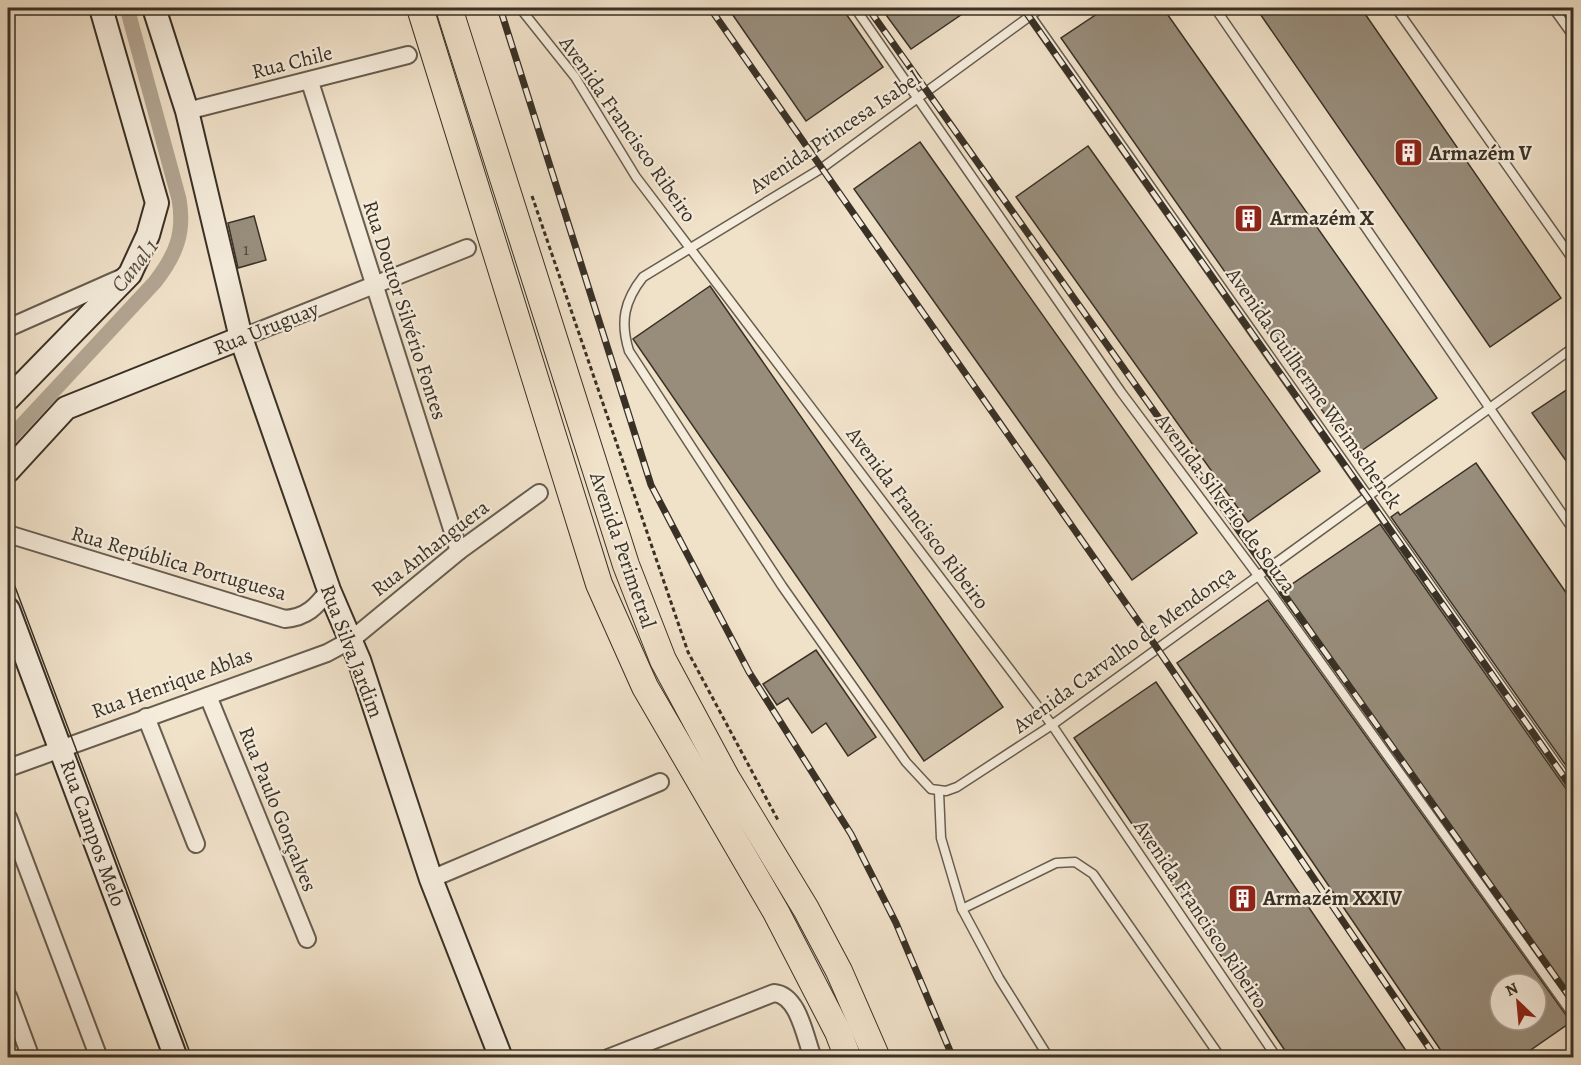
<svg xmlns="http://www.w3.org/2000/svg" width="1581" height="1065" font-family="Alegreya,serif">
<rect width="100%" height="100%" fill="#f0e1c9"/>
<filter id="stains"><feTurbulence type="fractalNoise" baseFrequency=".00333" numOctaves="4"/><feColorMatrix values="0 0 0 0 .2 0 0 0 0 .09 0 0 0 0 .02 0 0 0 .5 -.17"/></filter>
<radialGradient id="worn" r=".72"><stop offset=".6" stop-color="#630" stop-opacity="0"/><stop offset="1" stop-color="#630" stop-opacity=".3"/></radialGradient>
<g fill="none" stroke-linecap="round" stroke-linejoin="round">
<path stroke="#b2a592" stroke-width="15" d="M8,440L155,282C176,255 185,233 179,199L127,8"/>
</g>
<g fill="#988d7b" stroke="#393126" stroke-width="1.5" fill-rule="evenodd">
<polygon points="728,8 842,8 883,67 806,121"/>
<polygon points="881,8 971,8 911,49"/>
<polygon points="1106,8 1163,8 1437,398 1354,456 1061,38"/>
<polygon points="1256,8 1361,8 1561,298 1490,347"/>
<polygon points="920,142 1197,533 1132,580 854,189"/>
<polygon points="1088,146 1320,471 1248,522 1016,197"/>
<polygon points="254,216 266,260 238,268 228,223"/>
<polygon points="710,286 1003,707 924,761 633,339"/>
<polygon points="1574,385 1574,472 1532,413"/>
<polygon points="1476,463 1574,604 1574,777 1391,517 1398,512 1400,515"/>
<polygon points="1380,524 1569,793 1574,795 1574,1004 1279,593"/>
<path d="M1268,600L1571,1022L1519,1058H1446L1177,663ZM1500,984H1536V1020H1500Z"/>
<polygon points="816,650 876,737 848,756 826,723 812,733 788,698 777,705 763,684"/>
<polygon points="1156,682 1411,1058 1290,1058 1074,738"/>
</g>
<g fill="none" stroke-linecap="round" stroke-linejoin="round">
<defs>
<g id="lane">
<polyline points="520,8 575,77 636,177 1052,725 1277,1058"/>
<polyline points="855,8 1121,392 1271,593 1574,1016"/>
<polyline points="1025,8 1574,789"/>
<path d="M1041,8L822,168L643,277C624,301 620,322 629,351L782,586L906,762L931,789L946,791L957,787L1052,725L1574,347"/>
<polyline points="1215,8 1574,531"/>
<polyline points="1396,8 1574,261"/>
<polyline points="1553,8 1574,37"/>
<polyline points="939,792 941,838 962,909 999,978 1049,1058"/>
<polyline points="962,909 1056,863 1075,862 1093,874 1221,1058"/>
</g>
<g id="street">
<polyline points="310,82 459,551"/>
<polyline points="187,111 408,55"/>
<polyline points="8,328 121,278"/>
<polyline points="241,338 467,248"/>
<path d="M8,534L285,619C307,617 316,607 329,590"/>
<polyline points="208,696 307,939"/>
<polyline points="146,717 196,844"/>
<polyline points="8,768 327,653 351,640 459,551 539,493"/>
<polyline points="8,817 99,1058"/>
<polyline points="431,879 660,782"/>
<polyline points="8,996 31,1058"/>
<path d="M608,1058L774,993C799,995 805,1038 813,1058"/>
</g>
<g id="secondary">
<polyline points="154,8 187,111 241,338 329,590 359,660 431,879 501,1058"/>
<polyline points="8,399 130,274 148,235 157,203 101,8"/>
<polyline points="8,471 66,408 241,338"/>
<polyline points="8,609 176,1058"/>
</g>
<g id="primary">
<polyline points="420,8 599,584 645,687 776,912 838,1032 848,1058"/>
<polyline points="449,8 626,565 663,660 726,777 806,909 839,971 877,1058"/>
</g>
</defs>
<use href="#lane" stroke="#675d4f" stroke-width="11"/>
<use href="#street" stroke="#675d4f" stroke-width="20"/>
<use href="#secondary" stroke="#393126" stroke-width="26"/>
<use href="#primary" stroke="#393126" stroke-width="28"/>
<polyline stroke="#393126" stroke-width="3" stroke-dasharray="4.5 3" stroke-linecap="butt" points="532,196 688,652 779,822"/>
<use href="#lane" stroke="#f5ecdc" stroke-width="8"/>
<use href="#street" stroke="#f5ecdc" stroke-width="16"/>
<use href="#secondary" stroke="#f5ecdc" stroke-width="22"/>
<use href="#primary" stroke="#f0e1c9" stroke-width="26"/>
<polyline stroke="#393126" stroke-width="1.5" points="8,568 192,1058"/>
<defs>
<g id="rail">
<polyline points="500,8 651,485 749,672 851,834 896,923 953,1058"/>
<polyline points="710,8 1157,648 1436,1058"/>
<polyline points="868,8 1574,1003"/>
<polyline points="1023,8 1574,791"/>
</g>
</defs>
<use href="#rail" stroke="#393126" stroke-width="7"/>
<use href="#rail" stroke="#f5ecdc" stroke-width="4.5" stroke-dasharray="14" stroke-linecap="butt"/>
</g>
<defs>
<symbol id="building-square" viewBox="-11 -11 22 22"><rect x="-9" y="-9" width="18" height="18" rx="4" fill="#8f2418" stroke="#f5ecdc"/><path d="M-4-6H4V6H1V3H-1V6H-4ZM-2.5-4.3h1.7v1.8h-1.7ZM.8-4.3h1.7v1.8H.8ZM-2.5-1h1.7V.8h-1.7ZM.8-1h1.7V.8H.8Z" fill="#fff"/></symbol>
</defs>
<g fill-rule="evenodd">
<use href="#building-square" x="1392" y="136" width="33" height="33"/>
<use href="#building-square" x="1232" y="202" width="33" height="33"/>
<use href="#building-square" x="1226" y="882" width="33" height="33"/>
</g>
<g text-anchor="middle" stroke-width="4.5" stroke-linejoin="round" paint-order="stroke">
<g font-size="18" fill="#51483b">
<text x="246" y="255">1</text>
</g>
<g font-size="21" fill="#393126" stroke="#f5ecdc">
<text transform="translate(292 62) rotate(-14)" y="7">Rua Chile</text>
<text transform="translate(628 129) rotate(55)" y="7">Avenida Francisco Ribeiro</text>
<text transform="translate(835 132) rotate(-34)" y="7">Avenida Princesa Isabel</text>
<text transform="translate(405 310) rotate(72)" y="7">Rua Doutor Silvério Fontes</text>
<text transform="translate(266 328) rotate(-22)" y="7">Rua Uruguay</text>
<text transform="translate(1314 388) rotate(55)" y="7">Avenida Guilherme Weimschenck</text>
<text transform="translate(1226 503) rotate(53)" y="7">Avenida Silvério de Souza</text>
<text transform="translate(918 518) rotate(53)" y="7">Avenida Francisco Ribeiro</text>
<text transform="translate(430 548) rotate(-38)" y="7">Rua Anhanguera</text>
<text transform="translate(623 550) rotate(71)" y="7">Avenida Perimetral</text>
<text transform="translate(179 563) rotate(16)" y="7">Rua República Portuguesa</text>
<text transform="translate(1124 649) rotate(-36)" y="7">Avenida Carvalho de Mendonça</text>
<text transform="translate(352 651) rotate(69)" y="7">Rua Silva Jardim</text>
<text transform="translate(172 683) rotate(-20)" y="7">Rua Henrique Ablas</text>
<text transform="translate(278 809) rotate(68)" y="7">Rua Paulo Gonçalves</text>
<text transform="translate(93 833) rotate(70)" y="7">Rua Campos Melo</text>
<text transform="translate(1201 914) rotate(56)" y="7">Avenida Francisco Ribeiro</text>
</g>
<g font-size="21" font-weight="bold" fill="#393126" stroke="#f5ecdc" text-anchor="start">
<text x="1429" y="160">Armazém V</text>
<text x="1270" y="225">Armazém X</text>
<text x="1263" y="905">Armazém XXIV</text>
</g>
<g font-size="22" font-style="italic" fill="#574e41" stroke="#f5ecdc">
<text transform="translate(134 265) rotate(-52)" y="8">Canal 1</text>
</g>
</g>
<rect width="1581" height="1065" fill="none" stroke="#f0e1c9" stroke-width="30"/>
<rect x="9" y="9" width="1563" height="1047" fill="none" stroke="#393126" stroke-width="3"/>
<rect x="15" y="15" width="1551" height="1035" fill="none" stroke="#393126" stroke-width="1.5"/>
<g transform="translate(1518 1002) rotate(334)"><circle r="28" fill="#f5ecdc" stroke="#aaa193" stroke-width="1.5"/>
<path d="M0-4.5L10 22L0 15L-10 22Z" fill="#8f2418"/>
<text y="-9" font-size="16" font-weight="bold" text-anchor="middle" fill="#393126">N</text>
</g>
<rect width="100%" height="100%" filter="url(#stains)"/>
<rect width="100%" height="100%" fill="url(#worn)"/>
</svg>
